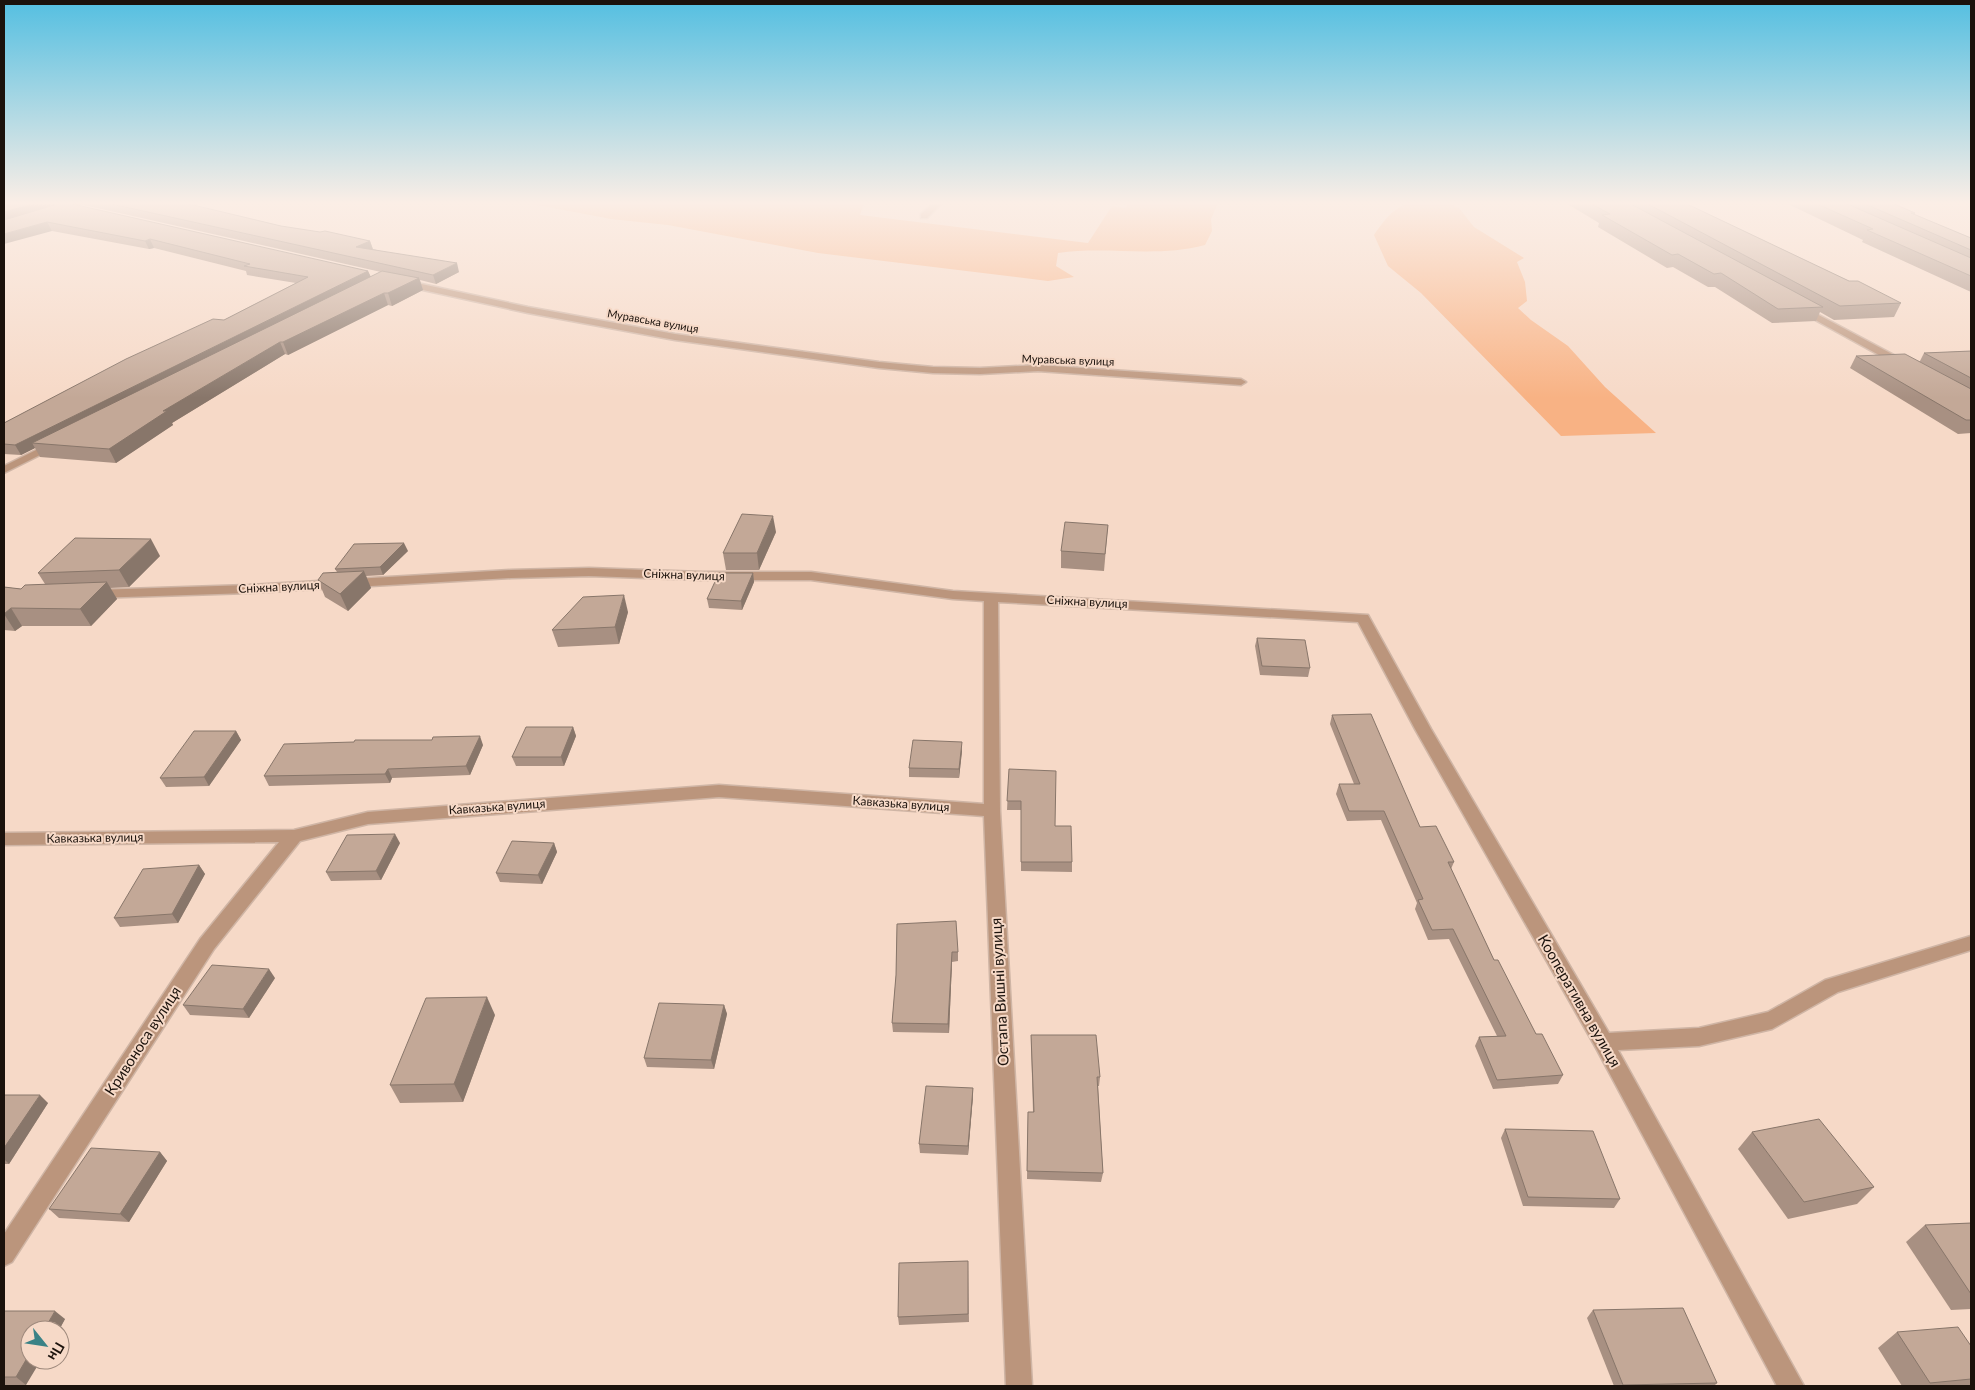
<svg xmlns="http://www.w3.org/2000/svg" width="1975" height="1390" font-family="Lato,sans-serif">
<rect width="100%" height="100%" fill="#f6d9c7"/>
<g fill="#f8b284">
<path d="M527,203H864L860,215L1088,243L1112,206L1126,208L1129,203H1218L1211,219L1212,231L1205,245C1157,258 1107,246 1058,253L1056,266L1074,277L1048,281L818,253L668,225L611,219Z"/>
<path d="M1411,203H1448L1459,208L1474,227L1524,258L1517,262L1525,282L1527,301L1518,308L1531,320L1568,346L1605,387L1656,433L1561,436L1421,293L1388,266L1374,235C1383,222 1394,206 1411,203Z"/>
</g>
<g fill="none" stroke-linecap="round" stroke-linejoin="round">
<defs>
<g id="street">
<polygon points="934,203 942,203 927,218 921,218 921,214"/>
<polygon points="403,280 528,307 675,334 879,362 933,367 980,368 1038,365 1241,379 1246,382 1241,385 1038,371 980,374 933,373 879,368 675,340 528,313 400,285 399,283"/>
<polygon points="1800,305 1907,362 1908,364 1899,366 1797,310 1795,308"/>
<polygon points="56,440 62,443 60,445 4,473 4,466"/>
<polygon points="589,568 702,572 811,572 953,591 1368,615 1431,729 1609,1033 1699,1028 1768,1012 1825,980 1971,936 1971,950 1838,992 1772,1029 1699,1046 1618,1050 1804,1386 1777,1386 1596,1048 1415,729 1358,622 998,602 1000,811 1032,1386 1006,1386 984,816 719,797 368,824 300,841 214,949 12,1262 4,1266 4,1234 200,939 279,842 4,845 4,833 294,830 368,812 719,785 984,804 984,601 953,599 811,580 702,580 589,576 511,578 249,593 94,598 87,594 94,590 249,585 511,570"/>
</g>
<polygon id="secondary" points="73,203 85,203 58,212 54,210"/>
</defs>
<use href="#street" stroke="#cfb5a5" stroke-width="3"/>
<use href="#secondary" stroke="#cfb5a5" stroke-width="3"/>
<use href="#street" fill="#bb957c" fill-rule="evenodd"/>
<use href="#secondary" fill="#a76f4a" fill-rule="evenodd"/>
</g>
<g fill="#a89082">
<polygon points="4,203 368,271 371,277 381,272 84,205 83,203 185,203 281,226 370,241 373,249 459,272 436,284 420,280 423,290 392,306 388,305 288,355 285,354 172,423 173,425 116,463 40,457 35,448 21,455 4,454 4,423 224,320 296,283 247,275 246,271 154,248 149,249 52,231"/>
<polygon points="1566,203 1685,203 1849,281 1901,303 1894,317 1834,320 1820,312 1816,321 1772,323 1715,287 1708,287 1673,267 1667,268 1598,227 1599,223"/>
<polygon points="1786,203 1892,203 1915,213 1915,215 1971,238 1971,292 1862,242 1863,240"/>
<polygon points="1971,351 1971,433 1958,434 1850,368 1856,356 1920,361 1924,353"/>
<polygon points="1108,525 1104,571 1061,568 1061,551"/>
<polygon points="776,532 759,570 726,570 723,553"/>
<polygon points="408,551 383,575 366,576 371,588 348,611 325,597 318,580 337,572 335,569"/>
<polygon points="160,556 129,587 110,588 117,599 91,626 22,626 15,631 4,630 4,587 21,589 45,584 38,573"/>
<polygon points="753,573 754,582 742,610 709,608 707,599"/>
<polygon points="628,612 619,644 558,647 552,630"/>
<polygon points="1257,638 1310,668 1308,677 1260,675 1255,646"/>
<polygon points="1332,715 1420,827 1454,862 1451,869 1494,960 1536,1034 1563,1075 1558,1084 1493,1089 1475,1046 1479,1037 1497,1036 1449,939 1428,940 1415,909 1417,903 1381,820 1347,821 1336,794 1339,784 1354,784 1330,724"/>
<polygon points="573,727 576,736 564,766 516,766 512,757"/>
<polygon points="236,731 241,740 209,786 166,787 160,778"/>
<polygon points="354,742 483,745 470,775 392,778 390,783 269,786 264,776"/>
<polygon points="962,751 959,778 909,777 909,768"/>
<polygon points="1009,769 1055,826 1072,862 1072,872 1021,871 1021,810 1007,810"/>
<polygon points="400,843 381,880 331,881 326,872"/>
<polygon points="554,843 557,852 542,884 500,882 496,873"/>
<polygon points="199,865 205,874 178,923 120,927 114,918"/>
<polygon points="897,924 958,952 958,961 952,962 949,1033 893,1032 892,1023 896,975"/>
<polygon points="275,978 249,1018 190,1015 183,1005"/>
<polygon points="724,1005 727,1014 714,1069 647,1067 644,1058"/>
<polygon points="495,1015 463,1102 400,1103 390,1085"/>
<polygon points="1031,1035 1100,1077 1099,1086 1098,1086 1103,1173 1101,1182 1027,1179 1028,1112 1033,1112 1031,1044"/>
<polygon points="973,1088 973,1096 968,1155 920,1153 919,1144"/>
<polygon points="4,1095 48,1103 9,1164 4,1164"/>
<polygon points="1505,1129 1620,1199 1614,1208 1523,1206 1501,1138"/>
<polygon points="1752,1132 1874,1187 1857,1204 1788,1219 1738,1149"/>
<polygon points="160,1152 167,1161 129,1222 59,1218 49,1209"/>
<polygon points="1971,1223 1971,1309 1951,1310 1906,1242 1925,1225"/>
<polygon points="968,1261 969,1322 899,1325 898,1317"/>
<polygon points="1593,1310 1717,1383 1714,1386 1614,1386 1587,1318"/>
<polygon points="4,1311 65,1319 59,1330 30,1330 26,1385 4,1385"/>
<polygon points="1897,1332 1971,1346 1971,1386 1902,1386 1878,1348"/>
</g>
<g fill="#88766a">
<polygon points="36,203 67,203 4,222 4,212"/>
<polygon points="47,222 52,231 4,244 4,234"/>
<polygon points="150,239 154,248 149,249 145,241"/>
<polygon points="370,241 373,250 356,247"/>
<polygon points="457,263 459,272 436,284 433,275"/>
<polygon points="368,271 372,280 32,443 35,448 21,455 15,445"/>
<polygon points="419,278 423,290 392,306 388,293"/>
<polygon points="384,293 388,305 288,355 283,342"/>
<polygon points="280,342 285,354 172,423 173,425 116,463 109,449 163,411"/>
<polygon points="773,516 776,532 759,570 757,553"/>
<polygon points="151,539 160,556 129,587 119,570"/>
<polygon points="404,543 408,551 383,575 380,567"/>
<polygon points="364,571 371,588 348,611 340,594"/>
<polygon points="753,573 754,582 742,610 741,601"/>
<polygon points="107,582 117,599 91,626 80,609"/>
<polygon points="624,595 628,612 619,644 615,627"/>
<polygon points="11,608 22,626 15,631 4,614"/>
<polygon points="573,727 576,736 564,766 561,757"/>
<polygon points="236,731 241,740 209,786 204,777"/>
<polygon points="480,736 483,745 470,775 466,766"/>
<polygon points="962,742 962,751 959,778 959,769"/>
<polygon points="388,769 392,778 390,783 385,774"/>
<polygon points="395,834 400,843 381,880 376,871"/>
<polygon points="554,843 557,852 542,884 538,875"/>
<polygon points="199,865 205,874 178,923 172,914"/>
<polygon points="952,952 952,962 949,1033 948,1024"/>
<polygon points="269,969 275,978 249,1018 243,1009"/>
<polygon points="487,997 495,1015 463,1102 454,1084"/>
<polygon points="724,1005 727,1014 714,1069 711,1060"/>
<polygon points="973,1088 973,1096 968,1155 968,1146"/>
<polygon points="40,1095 48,1103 9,1164 4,1159 4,1148"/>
<polygon points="160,1152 167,1161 129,1222 120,1214"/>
<polygon points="55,1311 65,1319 59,1330 44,1330"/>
<polygon points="30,1353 30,1360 41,1360 26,1385 16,1377"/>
</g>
<g fill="#c3a897" stroke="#88766a">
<polygon points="4,203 36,203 4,212"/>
<polygon points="61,203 68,203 368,271 15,445 4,444 4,423 126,359 213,319 224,320 308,277 244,266 250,264 150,239 145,241 47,222 4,234 4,220"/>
<polygon points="107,203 185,203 281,226 320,232 325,231 370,241 356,247 457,263 433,275"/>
<polygon points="1590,203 1629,203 1823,307 1778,309 1721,273 1714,274 1678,254 1672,255 1602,215 1610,214"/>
<polygon points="1646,203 1685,203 1849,281 1858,281 1901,303 1840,306"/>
<polygon points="1815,203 1845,203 1971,258 1971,276 1867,230 1873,229"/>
<polygon points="1863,203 1892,203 1915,213 1911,213 1971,238 1971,250"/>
<polygon points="382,271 419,278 388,293 384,293 283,342 280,342 163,411 167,411 109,449 32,443"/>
<polygon points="1971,351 1971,378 1924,353"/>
<polygon points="1905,354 1971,389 1971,420 1966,420 1856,356"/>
<polygon points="742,514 773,516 757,553 723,553"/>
<polygon points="1065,522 1108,525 1105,554 1061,551"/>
<polygon points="75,538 151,539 119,570 38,573"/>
<polygon points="404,543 380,567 335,569 354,544"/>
<polygon points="364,571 340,594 318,580 323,573"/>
<polygon points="719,573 753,573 741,601 707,599"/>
<polygon points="107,582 80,609 11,608 4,614 4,587 21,589 25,585"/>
<polygon points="624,595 615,627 552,630 583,597"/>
<polygon points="1257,638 1305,640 1310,668 1262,666"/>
<polygon points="1371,714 1420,827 1436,826 1454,862 1448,862 1494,960 1498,960 1536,1034 1542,1034 1563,1075 1497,1080 1479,1037 1506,1036 1453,929 1432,930 1418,900 1423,899 1384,811 1349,811 1339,784 1360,784 1332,715"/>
<polygon points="526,727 573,727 561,757 512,757"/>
<polygon points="194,731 236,731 204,777 160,778"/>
<polygon points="480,736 466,766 388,769 385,774 264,776 284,744 354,742 355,740 432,740 433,737"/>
<polygon points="913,740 962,742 959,769 909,768"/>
<polygon points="1009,769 1056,771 1055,826 1071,826 1072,862 1021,862 1021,801 1007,801"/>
<polygon points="395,834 376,871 326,872 347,835"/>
<polygon points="512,841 554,843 538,875 496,873"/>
<polygon points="199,865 172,914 114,918 143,869"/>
<polygon points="956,921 958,952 952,952 948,1024 892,1023 896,975 897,924"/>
<polygon points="212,965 269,969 243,1009 183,1005"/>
<polygon points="487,997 454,1084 390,1085 426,998"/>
<polygon points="659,1003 724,1005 711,1060 644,1058"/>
<polygon points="1031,1035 1096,1035 1100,1077 1097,1077 1103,1173 1027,1171 1028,1112 1034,1112"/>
<polygon points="926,1086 973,1088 968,1146 919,1144"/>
<polygon points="4,1095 40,1095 4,1148"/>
<polygon points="1819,1119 1874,1187 1804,1202 1752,1132"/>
<polygon points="1505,1129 1593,1131 1620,1199 1528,1197"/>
<polygon points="91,1148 160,1152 120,1214 49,1209"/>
<polygon points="1971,1223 1971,1294 1925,1225"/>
<polygon points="968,1261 968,1314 898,1317 899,1263"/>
<polygon points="1683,1308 1717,1383 1623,1385 1593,1310"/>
<polygon points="4,1311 55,1311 44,1330 30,1330 30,1353 16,1377 4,1377"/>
<polygon points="1958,1327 1971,1346 1971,1379 1930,1383 1897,1332"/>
</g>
<linearGradient id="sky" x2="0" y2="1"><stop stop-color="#54bfe1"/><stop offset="0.51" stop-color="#fbeee6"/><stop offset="1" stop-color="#fbeee6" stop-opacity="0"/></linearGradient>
<rect width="1975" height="398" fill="url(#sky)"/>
<g text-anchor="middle" stroke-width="4" stroke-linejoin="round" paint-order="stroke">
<g font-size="11" fill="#1b120c" stroke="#f6d9c7">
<text transform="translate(653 321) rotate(10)" y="4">Муравська вулиця</text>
<text transform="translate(1068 360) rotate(2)" y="4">Муравська вулиця</text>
</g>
<g font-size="12" fill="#1b120c" stroke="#f6d9c7">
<text transform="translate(684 575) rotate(2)" y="4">Сніжна вулиця</text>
<text transform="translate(279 587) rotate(-3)" y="4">Сніжна вулиця</text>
<text transform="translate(1087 602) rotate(3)" y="4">Сніжна вулиця</text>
<text transform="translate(901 804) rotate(4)" y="4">Кавказька вулиця</text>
<text transform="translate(497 807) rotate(-4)" y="4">Кавказька вулиця</text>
<text transform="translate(95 838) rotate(-1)" y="4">Кавказька вулиця</text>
</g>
<g font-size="15" fill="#1b120c" stroke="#f6d9c7">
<text transform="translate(1000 992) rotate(-93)" y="5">Остапа Вишні вулиця</text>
<text transform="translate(1579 1001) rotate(60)" y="5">Кооперативна вулиця</text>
<text transform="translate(143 1041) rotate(-57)" y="5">Кривоноса вулиця</text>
</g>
</g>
<rect width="1975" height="1390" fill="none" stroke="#1b120c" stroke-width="10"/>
<g transform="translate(45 1345) rotate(120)"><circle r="24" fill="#f6d9c7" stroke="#9e897c"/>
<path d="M0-4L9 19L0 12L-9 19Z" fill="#3a8286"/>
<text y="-8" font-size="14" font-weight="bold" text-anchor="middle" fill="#1b120c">Пн</text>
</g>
</svg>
